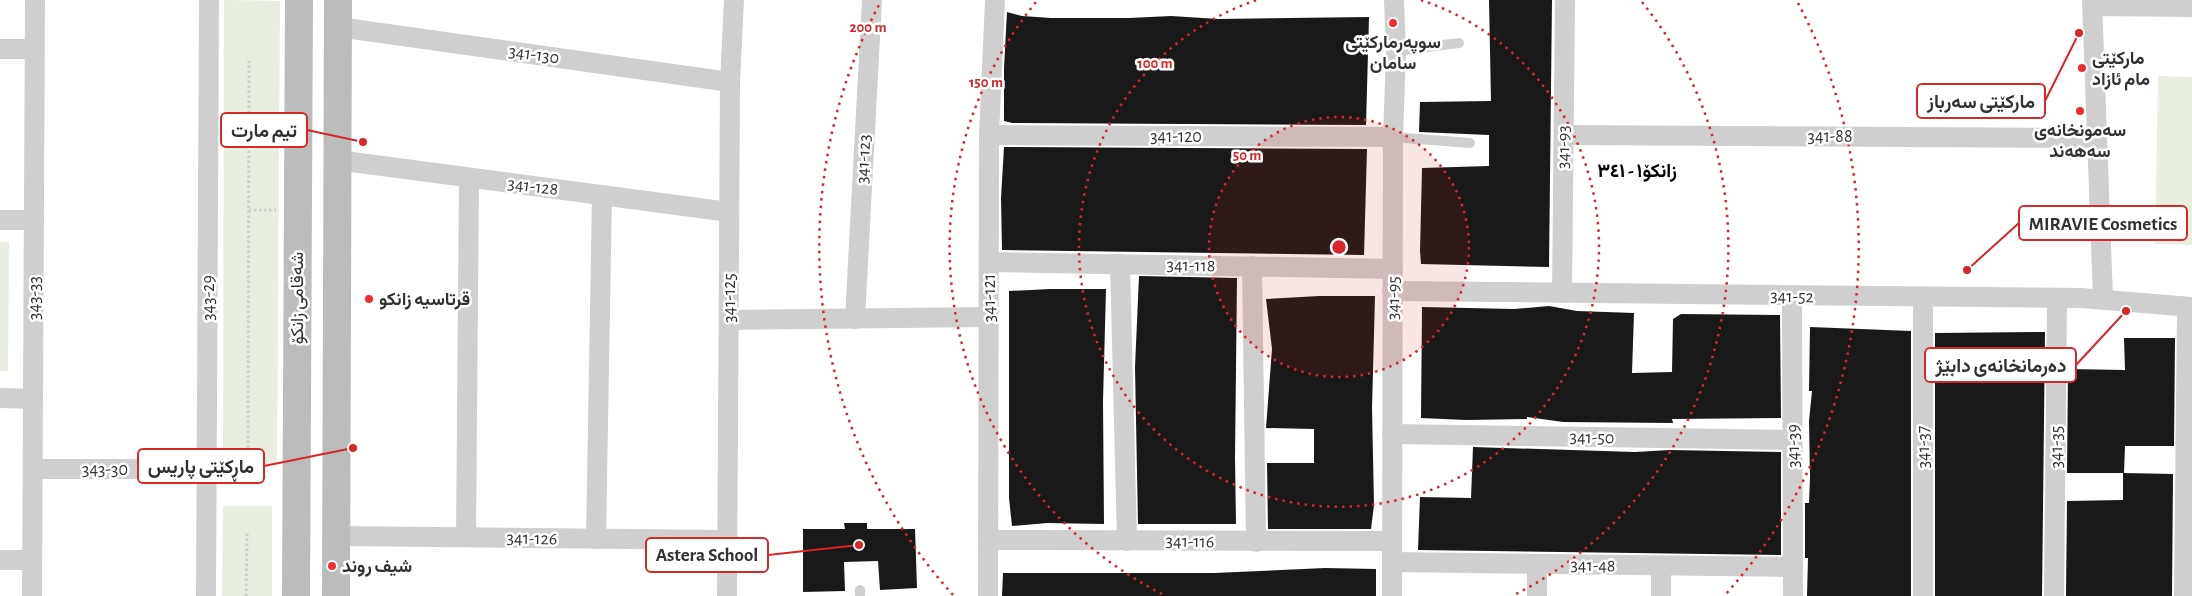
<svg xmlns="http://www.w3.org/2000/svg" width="2192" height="596" font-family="'Alegreya Sans',Vazirmatn,sans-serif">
<rect width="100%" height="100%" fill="#fff"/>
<g fill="#e8efe0">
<polygon points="224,0 280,1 277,464 223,465"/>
<polygon points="2158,76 2192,77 2192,245 2155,244"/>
<polygon points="0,242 9,242 8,371 0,371"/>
<polygon points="223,506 272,506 272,596 222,596"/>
</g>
<g fill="#191919">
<polygon points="1489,0 1552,0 1549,267 1421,264 1420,251 1422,168 1489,166 1489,135 1419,132 1420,102 1491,101"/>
<polygon points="1007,12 1022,16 1051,18 1129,18 1171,16 1218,19 1369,17 1366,125 1012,123 1004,121 1004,68"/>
<polygon points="1004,147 1367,149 1364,255 1002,250 1001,198"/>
<polygon points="1139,276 1237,278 1235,457 1236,524 1138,524 1135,367"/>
<polygon points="1050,289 1106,289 1103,401 1104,524 1047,523 1012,526 1009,498 1009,291"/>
<polygon points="1319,296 1375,296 1372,408 1374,505 1371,529 1268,529 1267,463 1314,463 1314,429 1266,428 1272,349 1266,299"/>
<polygon points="1549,306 1577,311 1634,313 1632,373 1672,372 1673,319 1681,314 1780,315 1781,418 1672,419 1673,423 1563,422 1527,417 1527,419 1466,420 1421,418 1422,307 1514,309"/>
<polygon points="1810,327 1911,331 1911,596 1807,596 1808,558 1805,558 1805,503 1809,503 1810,477 1809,421 1812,391 1809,391"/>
<polygon points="2045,332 2042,596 1935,596 1935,333"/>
<polygon points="2124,338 2175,338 2174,446 2125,446 2124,473 2067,473 2068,369 2125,370"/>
<polygon points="1473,447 1635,452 1670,450 1781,452 1781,555 1418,550 1420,497 1471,498"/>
<polygon points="2123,473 2173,474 2172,596 2066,596 2067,501 2123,500"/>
<polygon points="844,523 867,523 867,529 915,529 917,588 880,590 878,561 844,562 845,591 803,592 803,529 845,529"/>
<polygon points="1325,568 1376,569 1376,596 1002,596 1003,573 1214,573"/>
</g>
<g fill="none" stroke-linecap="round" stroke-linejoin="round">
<g stroke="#cfcfcf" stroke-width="3" stroke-dasharray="2.5 2.5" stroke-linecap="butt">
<polyline points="249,210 276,210"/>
<polyline points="248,458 249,60"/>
<polyline points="246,596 247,533"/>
</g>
<g stroke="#cfcfcf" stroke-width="10">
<polyline points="1396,51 1459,43"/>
<polyline points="1393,137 1470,143"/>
<polyline points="860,590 860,596"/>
</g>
<g stroke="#cfcfcf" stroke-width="20">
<polyline points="2092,0 2103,299"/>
<polyline points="2094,6 2192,7"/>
<polyline points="338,27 730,82"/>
<polyline points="0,49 35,49"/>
<polyline points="989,135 1393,137"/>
<polyline points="1564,135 2096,138"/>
<polyline points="337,160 729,212"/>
<polyline points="0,220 34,220"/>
<polyline points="989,262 1393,269"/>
<polyline points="1120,264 1127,541"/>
<polyline points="1252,266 1256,542"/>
<polyline points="1392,291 2081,298 2192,307"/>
<polyline points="1562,293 1565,0"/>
<polyline points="1792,296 1793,596"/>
<polyline points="855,319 872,0"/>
<polyline points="729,320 989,317"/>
<polyline points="0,398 33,399"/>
<polyline points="1392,434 1792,440"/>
<polyline points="33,469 207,469"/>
<polyline points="336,536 728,540"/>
<polyline points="466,537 469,178"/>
<polyline points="596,539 602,195"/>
<polyline points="988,540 1392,541"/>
<polyline points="0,560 32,560"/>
<polyline points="1392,562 1793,567"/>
<polyline points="1661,566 1661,596"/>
<polyline points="32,596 35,0"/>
<polyline points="206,596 209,0"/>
<polyline points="727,596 730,82 734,0"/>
<polyline points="988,596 989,135 995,0"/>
<polyline points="1392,596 1393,137 1396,51 1394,0"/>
<polyline points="1537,596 1537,564"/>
<polyline points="1923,596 1923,297"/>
<polyline points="2054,596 2057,299"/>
<polyline points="2184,596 2187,307"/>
</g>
<g stroke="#bcbcbc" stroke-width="28">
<polyline points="296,596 299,0"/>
<polyline points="336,596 338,0"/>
</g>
</g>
<circle cx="1339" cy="247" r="130" fill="#d62828" fill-opacity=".12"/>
<g fill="none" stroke="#d62828" stroke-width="2.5" stroke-dasharray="2.5 5">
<circle cx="1339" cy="247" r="130"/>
<path d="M1421 0A260 260 0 1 1 1257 0"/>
<path d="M1162 594A390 390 0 0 1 1036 2M1642 2A390 390 0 0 1 1516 594"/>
<path d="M953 595A520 520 0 0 1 880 3M1798 3A520 520 0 0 1 1725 595"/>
</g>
<g fill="#f02d35" stroke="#fff" stroke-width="2">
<circle cx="1393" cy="23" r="5"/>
<circle cx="2082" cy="68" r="5"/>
<circle cx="2080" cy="111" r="5"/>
<circle cx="369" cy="299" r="5"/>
<circle cx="332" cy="566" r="5"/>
</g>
<g text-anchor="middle" stroke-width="5" stroke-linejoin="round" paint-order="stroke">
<g font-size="18" font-weight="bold" fill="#323232" stroke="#fff" text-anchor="start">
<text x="1393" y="48" text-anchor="middle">سوپەرمارکێتی<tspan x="1393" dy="21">سامان</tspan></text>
<text x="2092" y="64">مارکێتی<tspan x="2092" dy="21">مام ئازاد</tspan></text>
<text x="2080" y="136" text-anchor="middle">سەمونخانەی<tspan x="2080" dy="21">سەھەند</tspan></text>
<text x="379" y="305">قرتاسیە زانکو</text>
<text x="342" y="572">شیف روند</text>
</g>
<g font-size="18" fill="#323232" stroke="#fff">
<text transform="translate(534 54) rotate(8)" y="6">341-130</text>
<text x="1176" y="142">341-120</text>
<text x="1830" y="142">341-88</text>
<text transform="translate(1563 147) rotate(-89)" y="6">341-93</text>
<text transform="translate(863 159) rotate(-87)" y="6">341-123</text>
<text transform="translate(533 186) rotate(7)" y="6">341-128</text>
<text transform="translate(1191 265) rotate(1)" y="6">341-118</text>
<text transform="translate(1792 296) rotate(1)" y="6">341-52</text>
<text transform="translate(34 298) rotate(-90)" y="6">343-33</text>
<text transform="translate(208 298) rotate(-90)" y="6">343-29</text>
<text transform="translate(297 298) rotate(-90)" y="6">شەقامی زانکۆ</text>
<text transform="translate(729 298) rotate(-90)" y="6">341-125</text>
<text transform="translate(989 298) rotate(-90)" y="6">341-121</text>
<text transform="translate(1393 298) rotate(-89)" y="6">341-95</text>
<text transform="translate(1592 437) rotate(1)" y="6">341-50</text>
<text transform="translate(1793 446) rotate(-90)" y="6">341-39</text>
<text transform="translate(1923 447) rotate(-90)" y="6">341-37</text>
<text transform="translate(2056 447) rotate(-90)" y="6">341-35</text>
<text x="105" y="475">343-30</text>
<text transform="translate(532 538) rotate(1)" y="6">341-126</text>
<text transform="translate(1190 541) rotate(1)" y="6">341-116</text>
<text transform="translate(1593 565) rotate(1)" y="6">341-48</text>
</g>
<g font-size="19" font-weight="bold" fill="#000" stroke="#fff">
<text x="1637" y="177">زانکۆ١ - ٣٤١</text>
</g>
</g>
<circle cx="1339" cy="247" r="8" fill="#d62828" stroke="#fff" stroke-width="2.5"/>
<g font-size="15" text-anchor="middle" font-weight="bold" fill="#d62828" stroke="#fff" stroke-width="5" stroke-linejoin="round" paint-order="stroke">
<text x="868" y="32">200 m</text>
<text x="1155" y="68">100 m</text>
<text x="986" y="87">150 m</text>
<text x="1247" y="160">50 m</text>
</g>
<path fill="none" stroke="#d62828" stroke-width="2" d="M2079 33L2045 101M363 142L307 130M1967 270L2019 223M2126 311L2076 365M353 448L264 466M859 545L768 555"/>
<g fill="#d62828" stroke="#fff" stroke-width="2">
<circle cx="2079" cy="33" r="5"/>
<circle cx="363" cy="142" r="5"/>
<circle cx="1967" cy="270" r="5"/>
<circle cx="2126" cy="311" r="5"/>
<circle cx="353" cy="448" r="5"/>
<circle cx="859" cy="545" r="5"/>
</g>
<g fill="#fff" stroke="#d62828" stroke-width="2">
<rect x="1917" y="84" width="128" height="34" rx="5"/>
<rect x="221" y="113" width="86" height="34" rx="5"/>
<rect x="2019" y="206" width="168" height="34" rx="5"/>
<rect x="1925" y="348" width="151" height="34" rx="5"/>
<rect x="138" y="449" width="126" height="34" rx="5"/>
<rect x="646" y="538" width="122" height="34" rx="5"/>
</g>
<g font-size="19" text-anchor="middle" font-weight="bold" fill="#323232">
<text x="1981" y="108">مارکێتی سەرباز</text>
<text x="264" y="137">تیم مارت</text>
<text x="2103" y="230">MIRAVIE Cosmetics</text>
<text x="2001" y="372">دەرمانخانەی دابێژ</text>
<text x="201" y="473">ماڕکێتی پاریس</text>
<text x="707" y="561">Astera School</text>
</g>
</svg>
